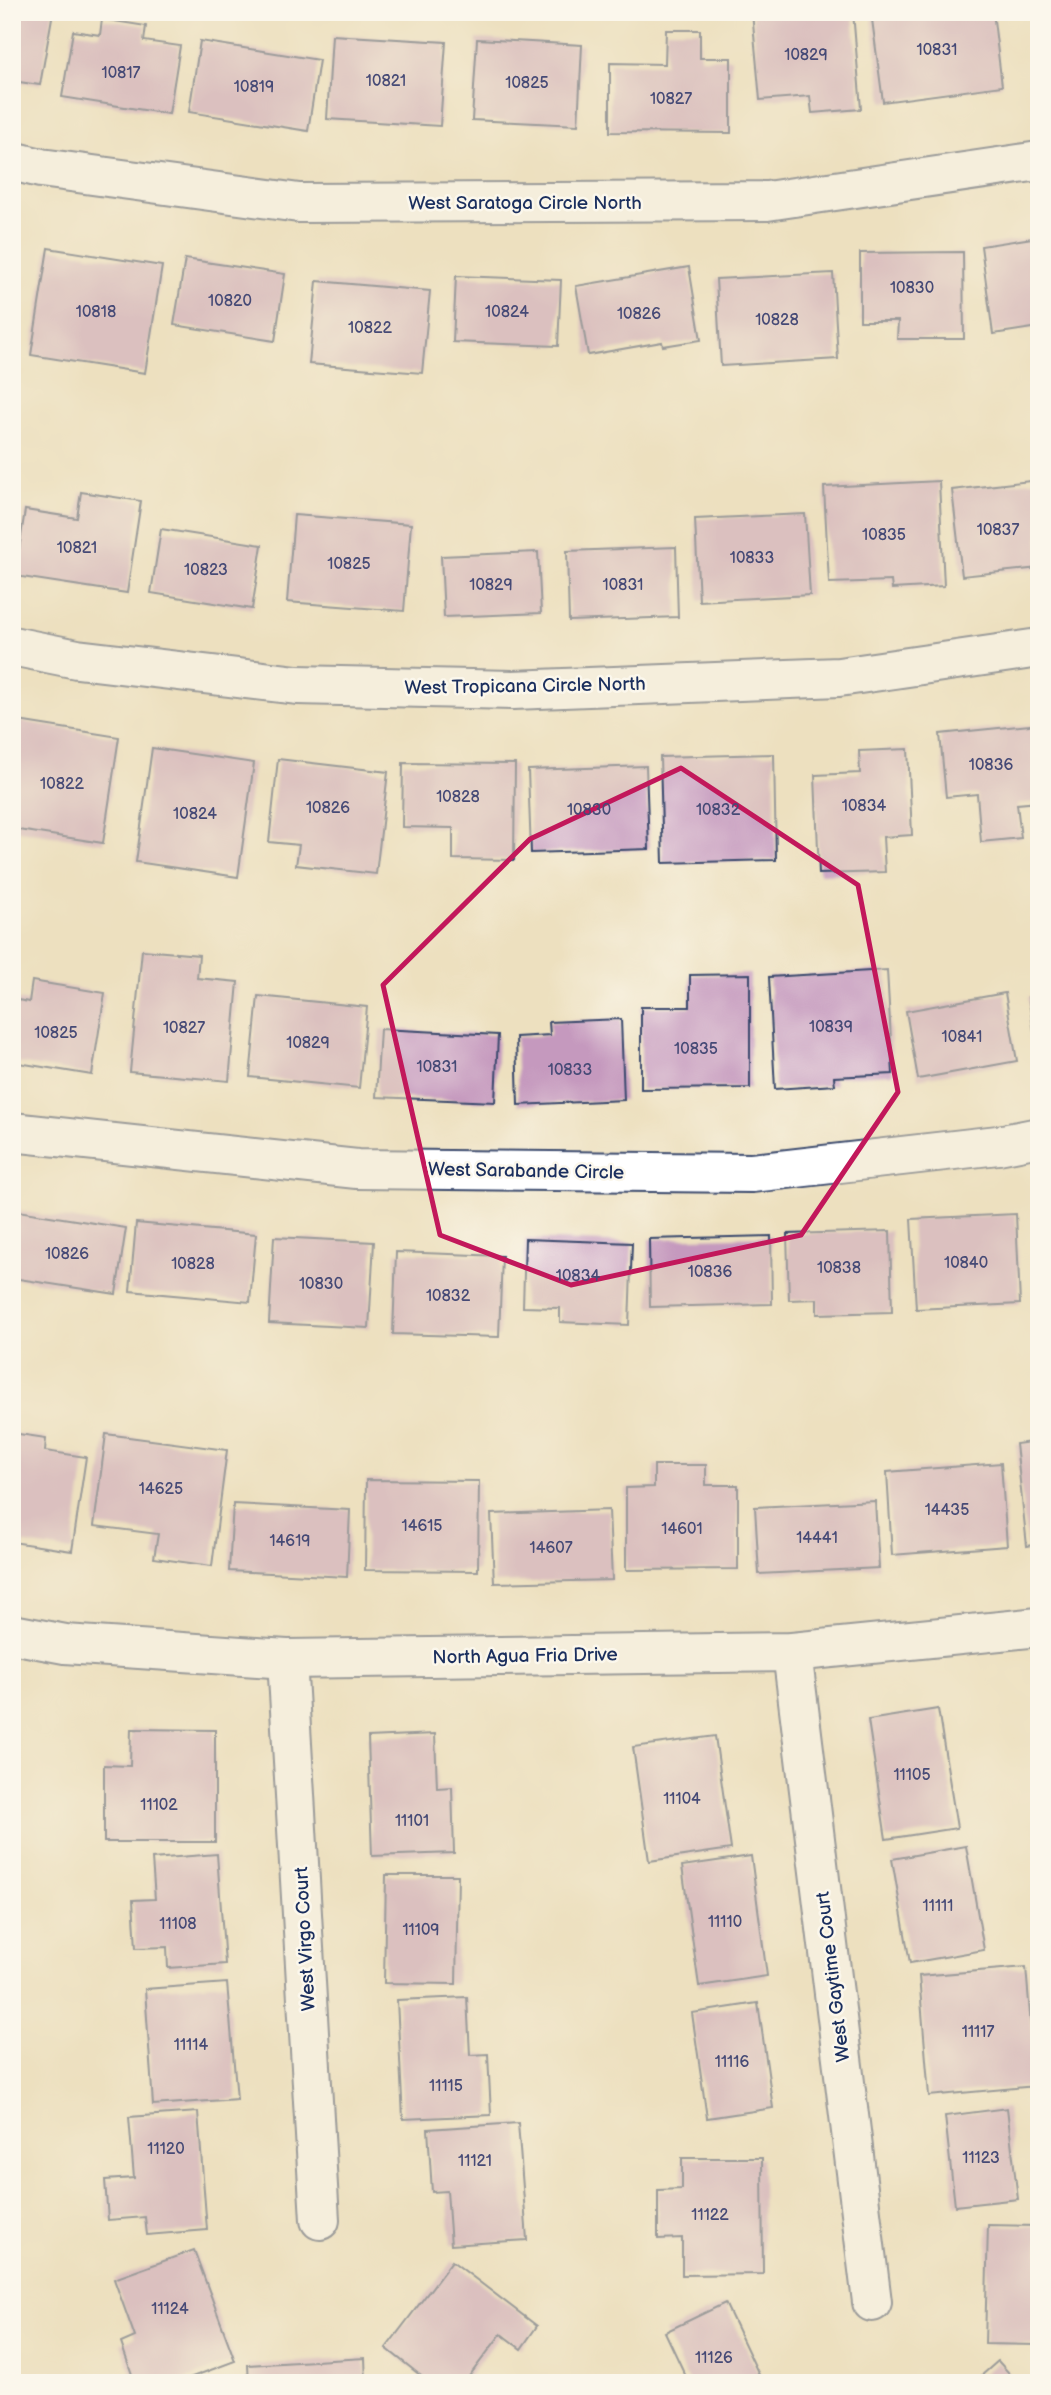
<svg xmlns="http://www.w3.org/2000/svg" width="1051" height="2395" font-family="'Balsamiq Sans',sans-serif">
<rect width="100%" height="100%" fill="#fbf7ec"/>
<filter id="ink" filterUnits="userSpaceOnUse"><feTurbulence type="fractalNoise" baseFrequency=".0143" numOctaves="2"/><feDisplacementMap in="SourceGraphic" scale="14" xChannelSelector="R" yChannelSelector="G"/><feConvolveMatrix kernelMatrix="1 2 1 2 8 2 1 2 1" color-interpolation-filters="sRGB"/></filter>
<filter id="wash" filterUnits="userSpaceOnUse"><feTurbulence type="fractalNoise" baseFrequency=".00686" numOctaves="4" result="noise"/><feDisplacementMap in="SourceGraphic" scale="28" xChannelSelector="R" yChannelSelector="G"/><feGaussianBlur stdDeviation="1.57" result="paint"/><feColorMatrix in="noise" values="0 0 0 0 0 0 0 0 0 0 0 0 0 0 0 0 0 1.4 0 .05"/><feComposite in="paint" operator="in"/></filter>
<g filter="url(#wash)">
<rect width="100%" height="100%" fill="#ede0bf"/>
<g id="blocks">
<g fill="#c599be">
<polygon points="12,12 53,12 40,85 12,81"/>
<polygon points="752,12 853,12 861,109 812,113 810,96 760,100"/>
<polygon points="871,12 993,12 1002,86 883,102"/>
<polygon points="102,19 146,26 144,41 180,46 169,114 62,97 73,31 100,35"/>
<polygon points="666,30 700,30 700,58 731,58 731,133 610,132 610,63 665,64"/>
<polygon points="332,35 446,42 440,126 327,119"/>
<polygon points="477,39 582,45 578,125 472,120"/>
<polygon points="200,41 319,60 308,131 189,112"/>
<polygon points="1039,237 1039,327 993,334 981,246"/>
<polygon points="12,247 20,248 14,284 12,284"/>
<polygon points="48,248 162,266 145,373 31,355"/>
<polygon points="963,252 964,339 897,339 898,321 860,321 860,253"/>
<polygon points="185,259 285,274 275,341 174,325"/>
<polygon points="689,267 701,340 663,346 662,342 588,355 576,286"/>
<polygon points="833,273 838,359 721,366 716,279"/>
<polygon points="456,276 561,280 558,346 453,342"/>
<polygon points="317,281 430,291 422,373 309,364"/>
<polygon points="1039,480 1039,568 962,576 952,490"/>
<polygon points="939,481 944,586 892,589 891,581 829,583 824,487"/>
<polygon points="81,492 141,501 127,593 15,576 25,510 77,518"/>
<polygon points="805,514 810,595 699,601 695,519"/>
<polygon points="294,515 411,524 404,611 287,602"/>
<polygon points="161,529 262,545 252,609 151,593"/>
<polygon points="676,547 678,617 569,621 567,551"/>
<polygon points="538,552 541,613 444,617 441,556"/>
<polygon points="12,720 119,737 103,843 12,829"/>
<polygon points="1039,724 1039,802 1017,804 1021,838 981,842 977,794 946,797 940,734"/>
<polygon points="152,748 254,763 238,877 136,862"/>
<polygon points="908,749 912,835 883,837 885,872 819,874 815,775 860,773 859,751"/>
<polygon points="774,754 776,860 663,863 660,757"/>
<polygon points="278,759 388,772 376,874 296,865 299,845 269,842"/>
<polygon points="403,763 515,764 514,860 453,859 453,828 402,827"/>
<polygon points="646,766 649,849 531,853 528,770"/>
<polygon points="142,950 199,955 197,978 238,982 229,1081 130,1072"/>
<polygon points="887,970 893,1074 834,1077 835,1085 775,1089 769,977"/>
<polygon points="750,974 750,1088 641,1089 641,1007 690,1007 690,975"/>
<polygon points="32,981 105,993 92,1075 12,1062 12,999 29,1002"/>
<polygon points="1005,993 1017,1061 918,1079 906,1011"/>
<polygon points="1039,995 1039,1049 1037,1049 1028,997"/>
<polygon points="258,996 367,1007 359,1088 250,1077"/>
<polygon points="621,1019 624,1100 518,1105 516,1037 550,1035 549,1022"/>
<polygon points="380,1029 498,1035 495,1102 376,1097"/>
<polygon points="12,1210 126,1228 116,1294 12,1278"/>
<polygon points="1016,1214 1020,1304 916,1309 911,1219"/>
<polygon points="136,1223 256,1234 250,1302 130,1291"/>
<polygon points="890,1231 892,1312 817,1314 817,1299 789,1300 787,1234"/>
<polygon points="771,1236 772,1304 650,1307 649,1239"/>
<polygon points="274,1237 374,1242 369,1328 269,1323"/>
<polygon points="525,1239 632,1243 629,1325 560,1322 560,1308 523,1307"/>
<polygon points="396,1252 502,1256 499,1337 393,1334"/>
<polygon points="12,1433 46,1438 45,1451 86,1457 72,1551 12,1542"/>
<polygon points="106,1434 227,1450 212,1566 154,1558 158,1534 94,1526"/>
<polygon points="1039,1441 1039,1544 1027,1546 1016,1444"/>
<polygon points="1001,1463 1007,1546 892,1555 887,1472"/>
<polygon points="654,1465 706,1465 706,1485 738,1485 738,1569 626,1570 626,1488 654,1487"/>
<polygon points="366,1480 479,1481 478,1571 365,1570"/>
<polygon points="875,1501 879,1568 759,1574 755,1507"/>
<polygon points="233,1504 350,1510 347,1577 229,1571"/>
<polygon points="609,1510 612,1580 494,1583 491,1514"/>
<polygon points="938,1709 957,1828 886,1839 868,1720"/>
<polygon points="131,1729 215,1730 215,1842 104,1842 104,1765 130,1766"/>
<polygon points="435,1734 437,1788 452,1787 454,1853 372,1856 368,1737"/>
<polygon points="715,1736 731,1849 649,1861 633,1747"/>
<polygon points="966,1846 984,1950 910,1963 892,1859"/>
<polygon points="217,1854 225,1964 168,1968 167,1947 136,1948 133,1900 155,1899 152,1859"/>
<polygon points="751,1856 767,1976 699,1986 682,1866"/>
<polygon points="386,1875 458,1875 456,1984 384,1983"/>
<polygon points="1026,1967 1036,2086 929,2096 919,1976"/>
<polygon points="227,1983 237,2099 153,2105 145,1989"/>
<polygon points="467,1997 470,2055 488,2054 491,2115 403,2119 397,2000"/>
<polygon points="758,2003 773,2108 707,2118 692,2013"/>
<polygon points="1007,2108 1018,2199 955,2206 945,2116"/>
<polygon points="198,2112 207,2230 147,2235 145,2217 108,2220 105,2180 134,2178 129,2117"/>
<polygon points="518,2123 527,2240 451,2245 447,2191 432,2192 428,2129"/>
<polygon points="682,2158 762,2158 763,2274 682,2275 682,2238 658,2239 658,2190 682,2189"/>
<polygon points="988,2225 1039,2226 1039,2345 985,2344"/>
<polygon points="194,2250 235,2361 176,2383 135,2383 121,2343 135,2337 114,2279"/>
<polygon points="452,2261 537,2326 521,2349 501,2334 464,2383 430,2383 386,2348"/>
<polygon points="725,2303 763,2383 689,2383 665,2332"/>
<polygon points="365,2358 366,2383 249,2383 248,2365"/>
<polygon points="998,2361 1018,2383 973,2383"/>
</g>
</g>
</g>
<g filter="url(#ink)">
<use href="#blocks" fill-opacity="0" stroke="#3a4a6d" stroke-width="2"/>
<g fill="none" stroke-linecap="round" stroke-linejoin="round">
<defs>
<g id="minor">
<polyline points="12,161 41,168 299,203 767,201 1039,161"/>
<polyline points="12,646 77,659 297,685 513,690 839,677 1039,648"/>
<polyline points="12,1132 357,1169 752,1173 998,1145 1039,1137"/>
<polyline points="12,1634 65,1644 287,1659 792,1652 1039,1627"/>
<polyline points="792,1652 872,2302"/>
<polyline points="287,1659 320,2220"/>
</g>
</defs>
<use href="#minor" stroke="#3a4a6d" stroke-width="42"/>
<use href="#minor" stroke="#fff" stroke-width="38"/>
</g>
</g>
<path d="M0 0H1051V2395H0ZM681,768L858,885L898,1092L801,1235L571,1285L440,1235L383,985L530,839Z" fill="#ede0bf" fill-opacity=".55" fill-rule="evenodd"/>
<path fill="none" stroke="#c2185b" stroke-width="5" stroke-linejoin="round" d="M681,768L858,885L898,1092L801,1235L571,1285L440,1235L383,985L530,839Z"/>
<g text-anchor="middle" stroke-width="5" stroke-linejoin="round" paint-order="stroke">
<g font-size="16" fill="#464a76">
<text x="937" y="55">10831</text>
<text x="806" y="60">10829</text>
<text x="121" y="78">10817</text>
<text x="386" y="86">10821</text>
<text x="527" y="88">10825</text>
<text x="254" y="92">10819</text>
<text x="671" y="104">10827</text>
<text x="912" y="293">10830</text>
<text x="230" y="306">10820</text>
<text x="96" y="317">10818</text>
<text x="507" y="317">10824</text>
<text x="639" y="319">10826</text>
<text x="777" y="325">10828</text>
<text x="370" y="333">10822</text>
<text x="998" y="535">10837</text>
<text x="884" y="540">10835</text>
<text x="77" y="553">10821</text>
<text x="752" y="563">10833</text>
<text x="349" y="569">10825</text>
<text x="206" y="575">10823</text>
<text x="491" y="590">10829</text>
<text x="623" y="590">10831</text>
<text x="991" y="770">10836</text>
<text x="62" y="789">10822</text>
<text x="458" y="802">10828</text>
<text x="864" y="811">10834</text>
<text x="328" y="813">10826</text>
<text x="589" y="815">10830</text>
<text x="718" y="815">10832</text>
<text x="195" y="819">10824</text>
<text x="831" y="1032">10839</text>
<text x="184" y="1033">10827</text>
<text x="56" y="1038">10825</text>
<text x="962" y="1042">10841</text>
<text x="308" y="1048">10829</text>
<text x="696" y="1054">10835</text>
<text x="437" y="1072">10831</text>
<text x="570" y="1075">10833</text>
<text x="67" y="1259">10826</text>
<text x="966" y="1268">10840</text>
<text x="193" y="1269">10828</text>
<text x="839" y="1273">10838</text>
<text x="710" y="1277">10836</text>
<text x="578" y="1281">10834</text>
<text x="321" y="1289">10830</text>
<text x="448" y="1301">10832</text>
<text x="161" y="1494">14625</text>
<text x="947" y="1515">14435</text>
<text x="422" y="1531">14615</text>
<text x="682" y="1534">14601</text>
<text x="817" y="1543">14441</text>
<text x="290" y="1546">14619</text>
<text x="551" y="1553">14607</text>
<text x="912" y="1780">11105</text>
<text x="682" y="1804">11104</text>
<text x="159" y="1810">11102</text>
<text x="412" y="1826">11101</text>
<text x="938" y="1911">11111</text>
<text x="725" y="1927">11110</text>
<text x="178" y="1929">11108</text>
<text x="421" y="1935">11109</text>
<text x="978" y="2037">11117</text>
<text x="191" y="2050">11114</text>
<text x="732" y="2067">11116</text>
<text x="446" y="2091">11115</text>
<text x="166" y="2154">11120</text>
<text x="981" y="2163">11123</text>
<text x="475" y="2166">11121</text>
<text x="710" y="2220">11122</text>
<text x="170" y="2314">11124</text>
<text x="714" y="2363">11126</text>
</g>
<g font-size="19" fill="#1b2f5e" stroke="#fbf7ec">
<text x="525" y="209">West Saratoga Circle North</text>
<text transform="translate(525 685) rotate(-1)" y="7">West Tropicana Circle North</text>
<text transform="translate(526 1170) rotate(1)" y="7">West Sarabande Circle</text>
<text transform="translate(525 1655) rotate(-1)" y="7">North Agua Fria Drive</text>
<text transform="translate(304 1939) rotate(-93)" y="7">West Virgo Court</text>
<text transform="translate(832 1977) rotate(-97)" y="7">West Gaytime Court</text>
</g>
</g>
<rect width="1051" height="2395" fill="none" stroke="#fbf7ec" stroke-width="42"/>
</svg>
